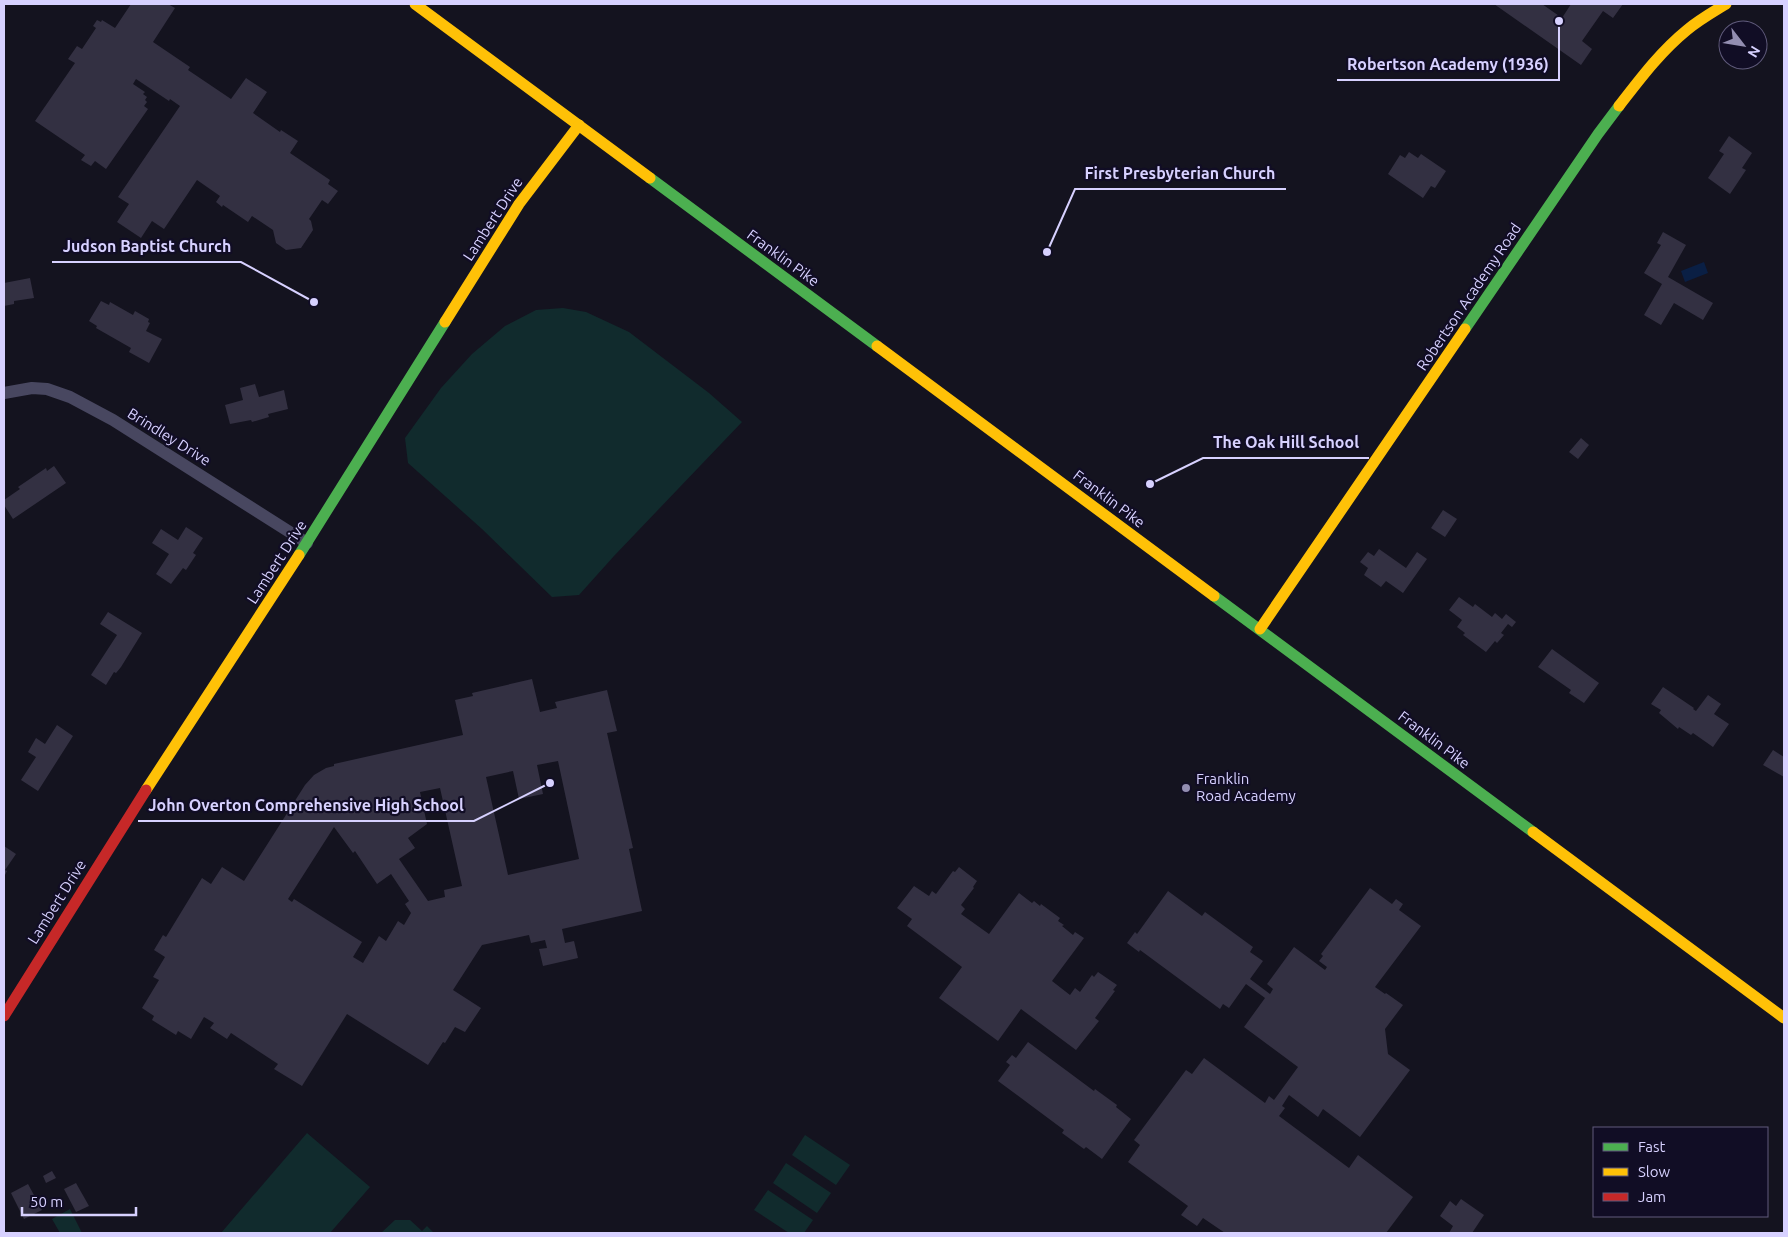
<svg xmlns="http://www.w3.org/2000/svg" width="1788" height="1237" font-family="Ubuntu,sans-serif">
<rect width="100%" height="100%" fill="#14131f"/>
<g fill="#112b2d">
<polygon points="563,308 586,312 629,332 709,393 742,422 614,556 579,595 552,597 482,529 408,463 405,438 441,388 472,354 505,326 536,310"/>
<polygon points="307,1133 370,1187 330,1233 221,1233"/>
<polygon points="805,1135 850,1165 836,1185 792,1155"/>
<polygon points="786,1163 831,1193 817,1213 773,1183"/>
<polygon points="768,1190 813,1220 804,1233 789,1233 754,1210"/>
<polygon points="70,1209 82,1233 60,1233 52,1219"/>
<polygon points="395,1220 410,1220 422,1231 427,1226 434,1233 381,1233"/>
</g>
<polygon fill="#0a1f44" points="1704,262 1708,273 1685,282 1681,271"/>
<g fill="#333042" fill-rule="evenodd">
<polygon points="131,4 168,4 175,8 153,42 190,67 188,70 231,99 246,78 267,92 253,113 280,132 281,130 298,141 290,153 330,180 328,184 338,191 328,204 322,200 309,219 311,221 313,230 301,248 286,250 276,243 273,230 252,216 248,222 223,205 222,207 216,202 220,196 197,180 164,229 152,221 141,238 117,222 129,204 118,197 180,106 170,99 169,101 136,79 133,84 145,92 143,94 147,97 145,100 147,102 144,106 148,109 106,169 95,161 91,166 81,160 85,155 35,121 75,63 68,59 77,46 82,49 96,28 93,26 97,20 101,22 102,20 115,28"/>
<polygon points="1494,4 1542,4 1562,18 1571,4 1623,4 1613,18 1603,11 1582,41 1592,49 1581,65"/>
<polygon points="1729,136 1752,153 1742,168 1746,170 1730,194 1708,178 1724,154 1719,151"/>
<polygon points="1409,152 1418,158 1421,154 1446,171 1435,188 1431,186 1423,198 1388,174 1400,155 1405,158"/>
<polygon points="1663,232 1686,245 1668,277 1713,303 1703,320 1674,303 1661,325 1644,315 1662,284 1644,273 1661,245 1657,243"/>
<polygon points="30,278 34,298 14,301 14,304 4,306 4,283"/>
<polygon points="101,301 109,305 110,302 133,315 135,311 149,319 148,322 150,323 146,331 162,339 149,363 129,352 131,348 96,328 97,326 89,321"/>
<polygon points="255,384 259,397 284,390 288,409 268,414 269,417 252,422 251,420 230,424 225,405 243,400 240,388"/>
<polygon points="1581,438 1589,445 1578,459 1569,452"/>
<polygon points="54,466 66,483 13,519 4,505 4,500 20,489 18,487 46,468 47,471"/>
<polygon points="1443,510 1457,519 1445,537 1431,528"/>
<polygon points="186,527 203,538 193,553 196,555 186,570 183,568 171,584 156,574 169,554 152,543 161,529 178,540"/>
<polygon points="1379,549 1406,568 1417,552 1427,559 1403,593 1386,581 1381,587 1364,575 1368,568 1360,562 1368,552 1374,556"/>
<polygon points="1459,597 1473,607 1475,604 1492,617 1495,613 1502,619 1506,614 1516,622 1512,627 1508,624 1501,633 1504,635 1497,643 1495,641 1486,652 1463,635 1465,633 1457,627 1462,620 1449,610"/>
<polygon points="108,612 142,633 121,667 116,673 114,672 106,685 91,675 117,635 100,624"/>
<polygon points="1552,649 1599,683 1584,703 1569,693 1571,690 1538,667"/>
<path d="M532,679L540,712L557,708L555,702L607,690L617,731L607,733L633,848L629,849L642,911L562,929L565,943L574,941L578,958L543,966L539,949L547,948L545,940L531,943L529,935L482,945L453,990L481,1008L465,1032L455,1027L445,1043L443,1042L428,1065L347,1014L302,1086L274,1069L278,1064L231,1033L227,1039L210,1028L214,1023L204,1017L191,1039L178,1031L176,1035L152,1020L154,1016L142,1008L159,980L153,977L165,957L154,950L163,935L166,937L202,878L211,884L222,867L244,881L305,785L314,775L326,768L334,766V764L463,735L455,700L473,696L472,693ZM558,761L579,859L508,875L486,777L513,771L519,799L543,794L537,765ZM440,788L462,886L444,890L445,897L428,901L399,859L415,848L408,838L427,824L420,792ZM334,827L353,853L355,851L377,884L391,874L409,901L405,904L411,913L404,925L398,921L386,941L379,936L363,963L353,957L362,942L294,899L292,902L288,899Z"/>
<polygon points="1663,687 1694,708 1693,709 1696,711 1708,695 1721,704 1714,714 1729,724 1713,747 1693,733 1691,735 1679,727 1678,729 1659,713 1661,710 1651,704"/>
<polygon points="57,725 73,736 38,791 21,780 36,757 28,752 36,738 45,744"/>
<polygon points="1773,750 1784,757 1784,777 1763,765"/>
<polygon points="4,846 16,854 5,870 7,871 4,877"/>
<polygon points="959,867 977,881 973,887 974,888 961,905 965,909 961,914 989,934 1019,893 1032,903 1034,901 1040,906 1041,904 1060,918 1058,921 1064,925 1062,926 1073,935 1075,932 1084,938 1052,981 1070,995 1075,988 1080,992 1092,975 1094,977 1098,972 1117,985 1113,990 1115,991 1095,1018 1099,1021 1076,1050 1021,1009 998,1041 939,998 962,967 907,926 912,919 897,908 914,886 929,896 932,891 936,894 953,871 955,872"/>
<polygon points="1370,888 1392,904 1396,899 1403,904 1399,910 1421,926 1375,987 1385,994 1386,993 1403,1005 1385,1029 1388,1054 1410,1070 1360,1137 1323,1109 1318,1117 1289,1095 1282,1106 1285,1108 1279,1116 1349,1168 1358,1155 1413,1197 1386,1233 1225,1233 1203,1218 1197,1226 1181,1215 1188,1206 1128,1162 1140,1145 1134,1140 1186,1070 1192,1074 1204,1058 1265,1103 1269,1096 1274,1100 1298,1067 1244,1027 1265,998 1246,984 1229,1008 1223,1004 1220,1009 1140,950 1139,952 1127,943 1135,932 1137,934 1168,891 1202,916 1205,912 1253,947 1250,952 1263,961 1250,979 1270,994 1273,989 1267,984 1294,947 1325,970 1327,967 1319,961 1323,956 1321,954"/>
<polygon points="1028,1042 1094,1091 1095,1089 1117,1105 1116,1107 1131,1119 1102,1159 1086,1147 1084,1149 1062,1133 1064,1130 998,1081 1010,1065 1006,1062 1012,1055 1016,1058"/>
<polygon points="52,1171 56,1178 46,1183 43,1176"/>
<polygon points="76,1183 89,1206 76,1212 64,1189"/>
<polygon points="28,1184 42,1210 24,1219 11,1193"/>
<polygon points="1461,1199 1484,1215 1472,1233 1449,1233 1453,1226 1440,1216 1450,1201 1456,1206"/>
</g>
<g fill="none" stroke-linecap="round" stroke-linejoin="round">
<polyline stroke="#484760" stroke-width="12" points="4,393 32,388 47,389 70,397 113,420 307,543"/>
<g stroke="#4caf50" stroke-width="11">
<polyline points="650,178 877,346"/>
<polyline points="1465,329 1598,134 1619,106"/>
<polyline points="299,555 445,322"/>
<polyline points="1214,596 1533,832"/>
</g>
<g stroke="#ffc107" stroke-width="11">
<polyline points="415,4 650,178"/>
<path d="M1619,106C1640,79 1660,52 1687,30C1699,20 1713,12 1726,4"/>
<polyline points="445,322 519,204 579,125"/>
<polyline points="877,346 1214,596"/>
<polyline points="1260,629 1465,329"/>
<polyline points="146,790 299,555"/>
<polyline points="1533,832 1784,1018"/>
</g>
<polyline stroke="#c62828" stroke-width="11" points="4,1016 146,790"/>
</g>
<circle fill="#938eb1" stroke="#110d25" stroke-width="2" cx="1186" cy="788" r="5"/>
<g text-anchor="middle" stroke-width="4.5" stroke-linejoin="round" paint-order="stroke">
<g font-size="15" fill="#d7d1ff" stroke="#110d25">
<text transform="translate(493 219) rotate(-57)" y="5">Lambert Drive</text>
<text transform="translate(783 258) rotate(36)" y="5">Franklin Pike</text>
<text transform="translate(1469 297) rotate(-56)" y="5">Robertson Academy Road</text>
<text transform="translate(169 437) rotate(32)" y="5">Brindley Drive</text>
<text transform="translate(1109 499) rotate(37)" y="5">Franklin Pike</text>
<text transform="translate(277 562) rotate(-57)" y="5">Lambert Drive</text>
<text transform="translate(1434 740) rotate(37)" y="5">Franklin Pike</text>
<text transform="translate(57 902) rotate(-58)" y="5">Lambert Drive</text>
</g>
<g font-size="15" fill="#d7d1ff" stroke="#110d25" text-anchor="start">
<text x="1196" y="784">Franklin<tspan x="1196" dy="17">Road Academy</tspan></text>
</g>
</g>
<path fill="none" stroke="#d7d1ff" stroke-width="2" d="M1559 21L1559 80H1337M1047 252L1075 189H1286M314 302L241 262H52M1150 484L1203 458H1369M550 783L474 821H138"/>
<g fill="#d7d1ff" stroke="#110d25" stroke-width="2">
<circle cx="1559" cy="21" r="5"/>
<circle cx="1047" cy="252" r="5"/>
<circle cx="314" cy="302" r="5"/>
<circle cx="1150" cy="484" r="5"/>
<circle cx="550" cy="783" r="5"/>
</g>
<g font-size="16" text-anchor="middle" font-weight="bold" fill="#d7d1ff" stroke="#110d25" stroke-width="4.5" stroke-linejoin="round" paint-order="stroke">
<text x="1448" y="70">Robertson Academy (1936)</text>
<text x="1180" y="179">First Presbyterian Church</text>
<text x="147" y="252">Judson Baptist Church</text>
<text x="1286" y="448">The Oak Hill School</text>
<text x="306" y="811">John Overton Comprehensive High School</text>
</g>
<rect width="1788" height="1237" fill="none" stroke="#d7d1ff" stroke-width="10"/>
<rect x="1593" y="1127" width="175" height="90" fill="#110d25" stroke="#605b7c"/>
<rect x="1603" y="1143" width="25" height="8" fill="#4caf50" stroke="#605b7c"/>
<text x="1638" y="1152" font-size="15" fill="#d7d1ff">Fast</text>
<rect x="1603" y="1168" width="25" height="8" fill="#ffc107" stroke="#605b7c"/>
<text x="1638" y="1177" font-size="15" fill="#d7d1ff">Slow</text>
<rect x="1603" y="1193" width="25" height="8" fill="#c62828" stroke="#605b7c"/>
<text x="1638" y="1202" font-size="15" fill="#d7d1ff">Jam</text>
<g transform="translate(1743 45) rotate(121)"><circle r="24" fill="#110d25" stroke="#605b7c"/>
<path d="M0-4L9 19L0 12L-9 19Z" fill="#938eb1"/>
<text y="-8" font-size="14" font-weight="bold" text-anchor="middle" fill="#d7d1ff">N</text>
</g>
<path d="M22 1207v8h114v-8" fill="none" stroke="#d7d1ff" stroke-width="2.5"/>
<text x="30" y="1207" font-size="15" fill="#d7d1ff" stroke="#110d25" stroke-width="4" paint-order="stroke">50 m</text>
</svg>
